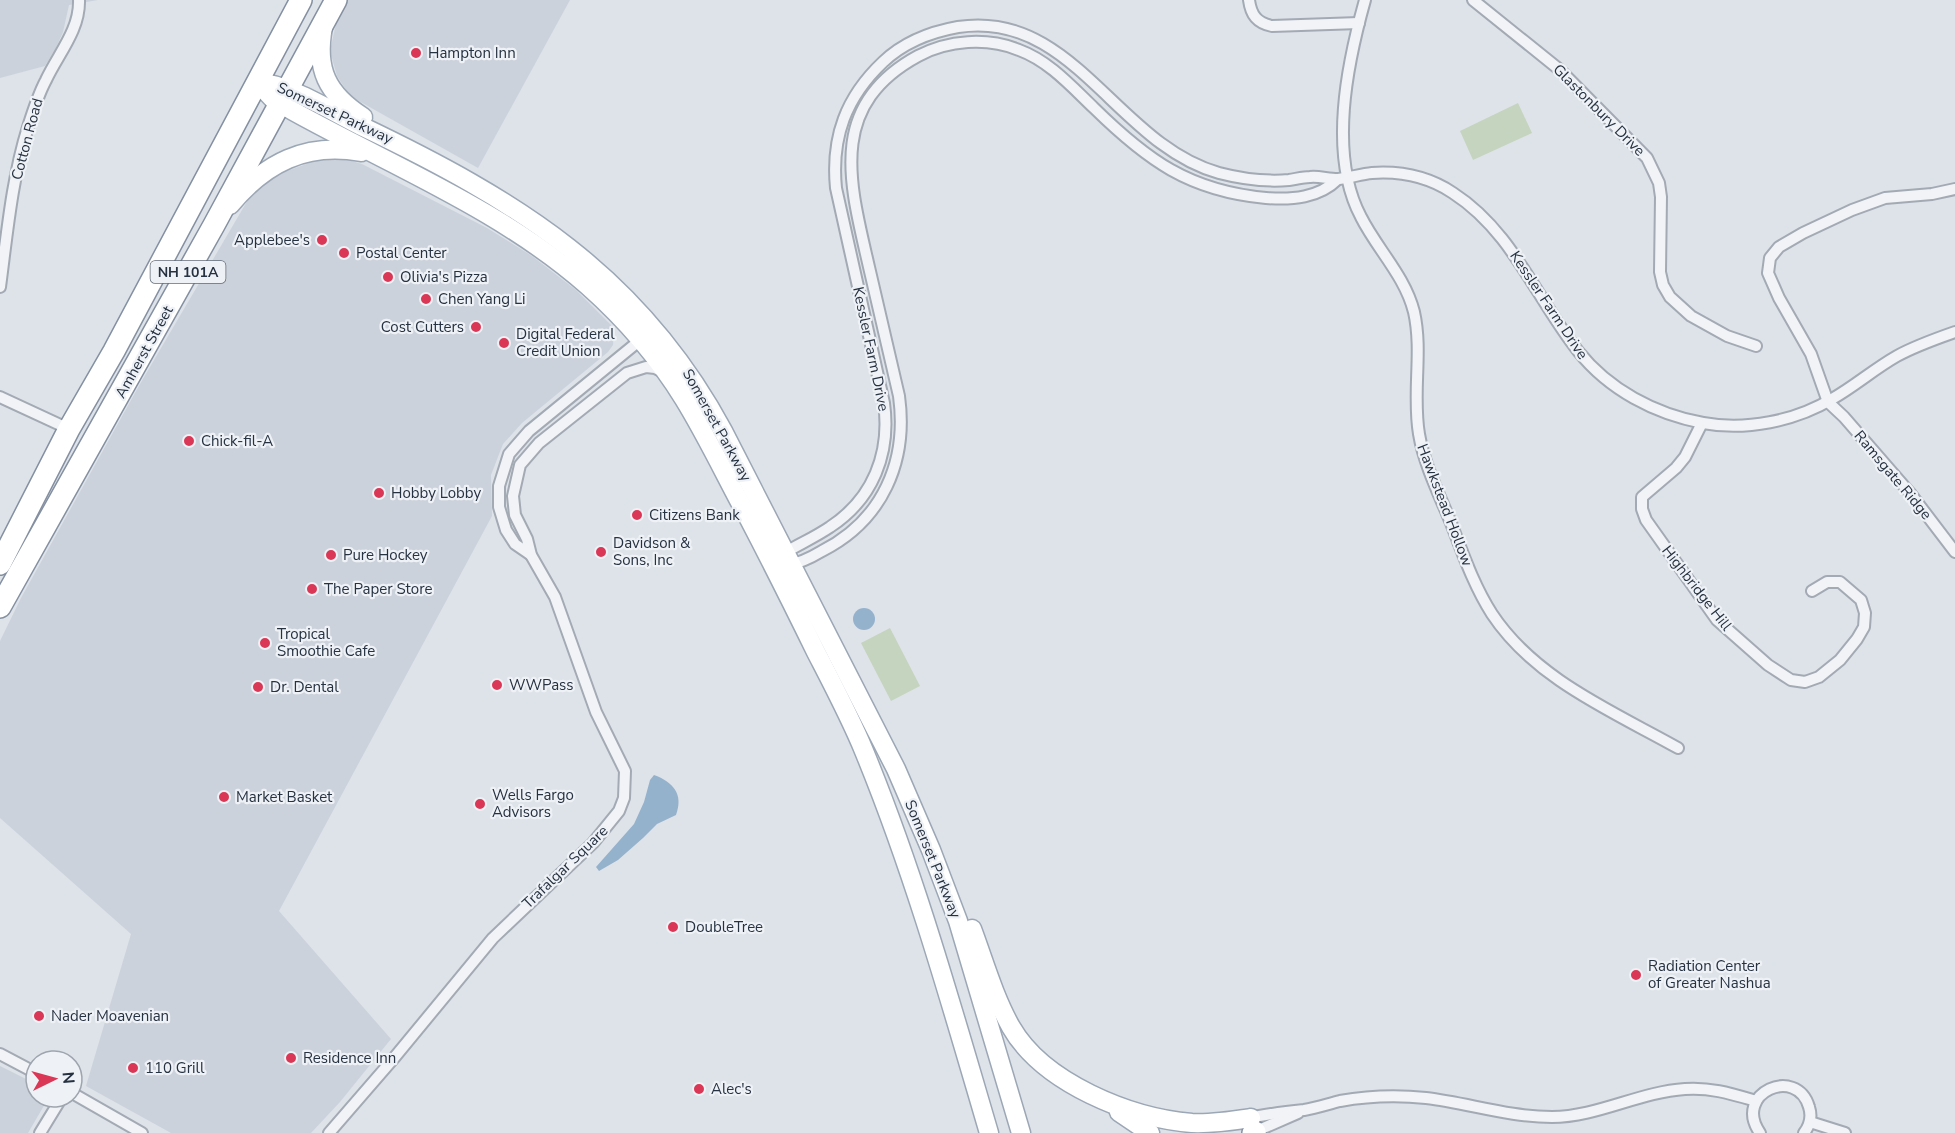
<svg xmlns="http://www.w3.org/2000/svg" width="1955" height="1133" viewBox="0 0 1955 1133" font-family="'Nunito Sans',sans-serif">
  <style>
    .built { fill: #ccd2db }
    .green { fill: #c5d4be }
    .water { fill: #95b2cd }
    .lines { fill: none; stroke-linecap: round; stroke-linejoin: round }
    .street-casing { stroke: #a3aab3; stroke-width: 14 }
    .primary-casing { stroke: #9ca7b6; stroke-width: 21 }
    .highway-casing { stroke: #8490a1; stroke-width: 24 }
    .street { stroke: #f1f3f7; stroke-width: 10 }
    .primary { stroke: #fff; stroke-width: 18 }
    .highway { stroke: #fff; stroke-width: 21 }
    .poi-dot { fill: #da3756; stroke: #eef2f6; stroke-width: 2 }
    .labels { text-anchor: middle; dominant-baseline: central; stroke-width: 4.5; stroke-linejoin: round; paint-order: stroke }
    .shield { fill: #eef2f6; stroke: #626b77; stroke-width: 1.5 }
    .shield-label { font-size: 14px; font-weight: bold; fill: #263141 }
    .poi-label { font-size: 15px; fill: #263141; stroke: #eef2f6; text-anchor: start }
    .street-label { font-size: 15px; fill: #263141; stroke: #eef2f6 }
  </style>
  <rect width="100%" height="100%" fill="#dee3e9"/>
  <!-- built -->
  <g class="built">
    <polygon points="0,0 98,0 69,5 63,32 55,50 45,66 0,78"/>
    <polygon points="347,0 570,0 478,168 350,96 337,76 330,51 337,19"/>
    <polygon points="338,157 362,164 487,228 532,256 576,290 611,325 614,336 613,345 608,352 522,423 503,444 491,475 492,516 279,911 391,1039 340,1102 311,1133 171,1133 86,1086 131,934 0,818 0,641 21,598 140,384 249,198 262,184 279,174 320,159"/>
    <polygon points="0,1066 36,1084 36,1097 49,1097 28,1133 0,1133"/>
  </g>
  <!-- green -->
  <g class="green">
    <polygon points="1518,103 1532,133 1473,160 1460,131"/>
    <polygon points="890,628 920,686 891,701 861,643"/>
  </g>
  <!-- water -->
  <g class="water">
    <circle cx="864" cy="619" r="11"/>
    <path d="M654 775C673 782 684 794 676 815L657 824 643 838 618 860 599 871 596 867 634 824 644 802 650 780Z"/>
  </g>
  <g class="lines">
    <!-- street casing -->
    <g class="street-casing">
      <g id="street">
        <path d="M1249 0C1251 15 1257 23 1272 26L1359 23"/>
        <path d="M1365 0C1347 64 1328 155 1361 217 1377 249 1405 276 1414 312 1423 352 1412 393 1419 434 1424 464 1439 494 1451 523 1463 554 1474 586 1492 614 1535 679 1612 711 1678 748"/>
        <polyline points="1473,0 1560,70 1647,158 1659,183 1661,197 1660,272 1663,285 1670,297 1691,316 1727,336 1756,346"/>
        <polyline points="1955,189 1932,194 1885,198 1852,210 1803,233 1779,247 1770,258 1768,273 1779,298 1811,354 1828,402 1844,417 1910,493 1955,552"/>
        <path d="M0 287C7 234 12 178 28 127 33 111 38 95 46 80 58 54 80 30 79 0"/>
        <polyline points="0,397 69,429"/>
        <polyline points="1702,423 1685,457 1676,468 1642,497 1642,509 1646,520 1717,620 1768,665 1791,680 1805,682 1819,677 1840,660 1857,639 1864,627 1865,613 1861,600 1840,582 1827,582 1812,591"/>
        <polyline points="531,555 515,544 506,530 499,507 499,486 509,454 529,431 644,337"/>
        <path d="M781 555C797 545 814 538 830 527 873 499 891 453 884 403L836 188C831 137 846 97 883 62 904 42 930 32 958 27 1073 9 1117 145 1219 173 1242 179 1266 182 1289 180 1296 179 1303 177 1310 177 1319 176 1328 179 1338 179 1349 178 1361 174 1372 173 1401 171 1429 177 1453 193 1512 231 1536 298 1578 351 1609 390 1655 414 1703 423 1746 431 1795 421 1832 399 1855 386 1874 369 1897 356 1915 346 1935 339 1955 332"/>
        <path d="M788 565C800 563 812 557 822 551 883 520 908 461 899 396 889 353 879 310 869 267 850 184 826 106 918 56 948 40 987 37 1019 50 1049 61 1071 86 1094 108 1147 160 1189 191 1266 198 1292 200 1319 198 1338 179"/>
        <polyline points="0,1054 36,1073"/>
        <polyline points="72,1093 142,1133"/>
        <path d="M1246 1119C1265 1114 1284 1112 1304 1110 1316 1108 1328 1104 1340 1101 1368 1096 1397 1095 1426 1098 1468 1103 1509 1117 1552 1117 1597 1117 1639 1092 1685 1089 1710 1087 1732 1094 1756 1101"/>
        <polyline points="1810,1122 1845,1133"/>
        <polyline points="40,1133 62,1097"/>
        <polyline points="329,1133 394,1058 493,938 593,843 619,811 624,798 625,771 596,712 555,597 531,555 527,539 515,515 513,496 520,465 539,443 627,373 646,367 655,368 663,372"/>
        <polyline points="1252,1133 1298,1113"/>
        <path d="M1760 1133C1732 1093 1797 1065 1809 1107 1812 1116 1810 1125 1804 1133"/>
      </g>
    </g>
    <!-- primary casing -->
    <g class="primary-casing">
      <g id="primary">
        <path d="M323 27C315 69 327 94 363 117"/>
        <path d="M257 82C291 85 329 110 361 126 516 200 639 275 723 431L896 769 931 850 958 921 1021 1133"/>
        <path d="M257 82 274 100 293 111C392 166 502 210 588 286 624 318 658 357 684 399 708 438 727 479 749 519 772 563 794 607 816 652 833 685 850 717 864 751 915 875 951 1004 989 1133"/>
        <path d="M230 205C265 163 306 142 361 152"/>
        <path d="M972 929C984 961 994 997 1011 1027 1043 1083 1130 1118 1192 1123 1212 1124 1231 1121 1251 1118"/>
        <polyline points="1119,1112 1150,1133"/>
      </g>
    </g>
    <!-- highway casing -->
    <g class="highway-casing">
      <g id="highway">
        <polyline points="0,564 69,429 114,351 301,0"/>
        <polyline points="0,607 214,225 336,0"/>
        <polyline points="1253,1133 1255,1132"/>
      </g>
    </g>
    <!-- street -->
    <use href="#street" class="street"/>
    <!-- primary -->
    <use href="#primary" class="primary"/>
    <!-- highway -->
    <use href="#highway" class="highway"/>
  </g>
  <!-- markers -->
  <g class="poi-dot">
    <circle cx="416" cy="53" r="6"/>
    <circle cx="322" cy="240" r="6"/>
    <circle cx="344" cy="253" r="6"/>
    <circle cx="388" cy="277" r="6"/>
    <circle cx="426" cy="299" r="6"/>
    <circle cx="476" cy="327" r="6"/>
    <circle cx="504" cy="343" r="6"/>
    <circle cx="189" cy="441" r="6"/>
    <circle cx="379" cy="493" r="6"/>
    <circle cx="637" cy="515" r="6"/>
    <circle cx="601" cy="552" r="6"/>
    <circle cx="331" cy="555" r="6"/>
    <circle cx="312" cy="589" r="6"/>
    <circle cx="265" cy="643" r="6"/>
    <circle cx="497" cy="685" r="6"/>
    <circle cx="258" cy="687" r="6"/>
    <circle cx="224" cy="797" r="6"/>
    <circle cx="480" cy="804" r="6"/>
    <circle cx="673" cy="927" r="6"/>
    <circle cx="1636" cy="975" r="6"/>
    <circle cx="39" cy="1016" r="6"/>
    <circle cx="291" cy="1058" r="6"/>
    <circle cx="133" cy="1068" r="6"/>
    <circle cx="699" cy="1089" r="6"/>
  </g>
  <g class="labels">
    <!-- shield labels -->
    <rect class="shield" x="150.5" y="261" width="75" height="22" rx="4.5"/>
    <g class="shield-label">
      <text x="188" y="272">NH 101A</text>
    </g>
    <!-- poi labels -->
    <g class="poi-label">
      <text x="428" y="53">Hampton Inn</text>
      <text x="310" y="240" text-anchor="end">Applebee's</text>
      <text x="356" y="253">Postal Center</text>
      <text x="400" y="277">Olivia's Pizza</text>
      <text x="438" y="299">Chen Yang Li</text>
      <text x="464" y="327" text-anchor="end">Cost Cutters</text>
      <text x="516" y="334">Digital Federal<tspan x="516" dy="17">Credit Union</tspan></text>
      <text x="201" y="441">Chick-fil-A</text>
      <text x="391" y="493">Hobby Lobby</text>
      <text x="649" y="515">Citizens Bank</text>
      <text x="613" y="543">Davidson &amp;<tspan x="613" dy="17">Sons, Inc</tspan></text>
      <text x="343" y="555">Pure Hockey</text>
      <text x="324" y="589">The Paper Store</text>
      <text x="277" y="634">Tropical<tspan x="277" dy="17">Smoothie Cafe</tspan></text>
      <text x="509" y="685">WWPass</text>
      <text x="270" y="687">Dr. Dental</text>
      <text x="492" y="795">Wells Fargo<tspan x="492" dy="17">Advisors</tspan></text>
      <text x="236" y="797">Market Basket</text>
      <text x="685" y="927">DoubleTree</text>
      <text x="1648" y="966">Radiation Center<tspan x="1648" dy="17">of Greater Nashua</tspan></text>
      <text x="51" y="1016">Nader Moavenian</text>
      <text x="303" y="1058">Residence Inn</text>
      <text x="145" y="1068">110 Grill</text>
      <text x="711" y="1089">Alec's</text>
    </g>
    <!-- street labels -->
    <g class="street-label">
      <text transform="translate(1599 110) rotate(45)">Glastonbury Drive</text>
      <text transform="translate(335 113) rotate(25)">Somerset Parkway</text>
      <text transform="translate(27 139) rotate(-75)">Cotton Road</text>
      <text transform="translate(1549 305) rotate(56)">Kessler Farm Drive</text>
      <text transform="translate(871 349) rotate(78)">Kessler Farm Drive</text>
      <text transform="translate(144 352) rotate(-61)">Amherst Street</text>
      <text transform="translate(717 425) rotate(61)">Somerset Parkway</text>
      <text transform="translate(1893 475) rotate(50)">Ramsgate Ridge</text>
      <text transform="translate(1445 505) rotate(69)">Hawkstead Hollow</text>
      <text transform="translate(1697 588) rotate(52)">Highbridge Hill</text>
      <text transform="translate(933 859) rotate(68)">Somerset Parkway</text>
      <text transform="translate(565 867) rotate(-44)">Trafalgar Square</text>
    </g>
  </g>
  <!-- north arrow -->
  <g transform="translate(54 1079) rotate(85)"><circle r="28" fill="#eef2f6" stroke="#9ea5ae" stroke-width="1.5"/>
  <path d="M0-4.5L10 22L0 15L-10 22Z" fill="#da3756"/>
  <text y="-9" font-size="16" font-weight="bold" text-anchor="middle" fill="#263141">N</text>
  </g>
</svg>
